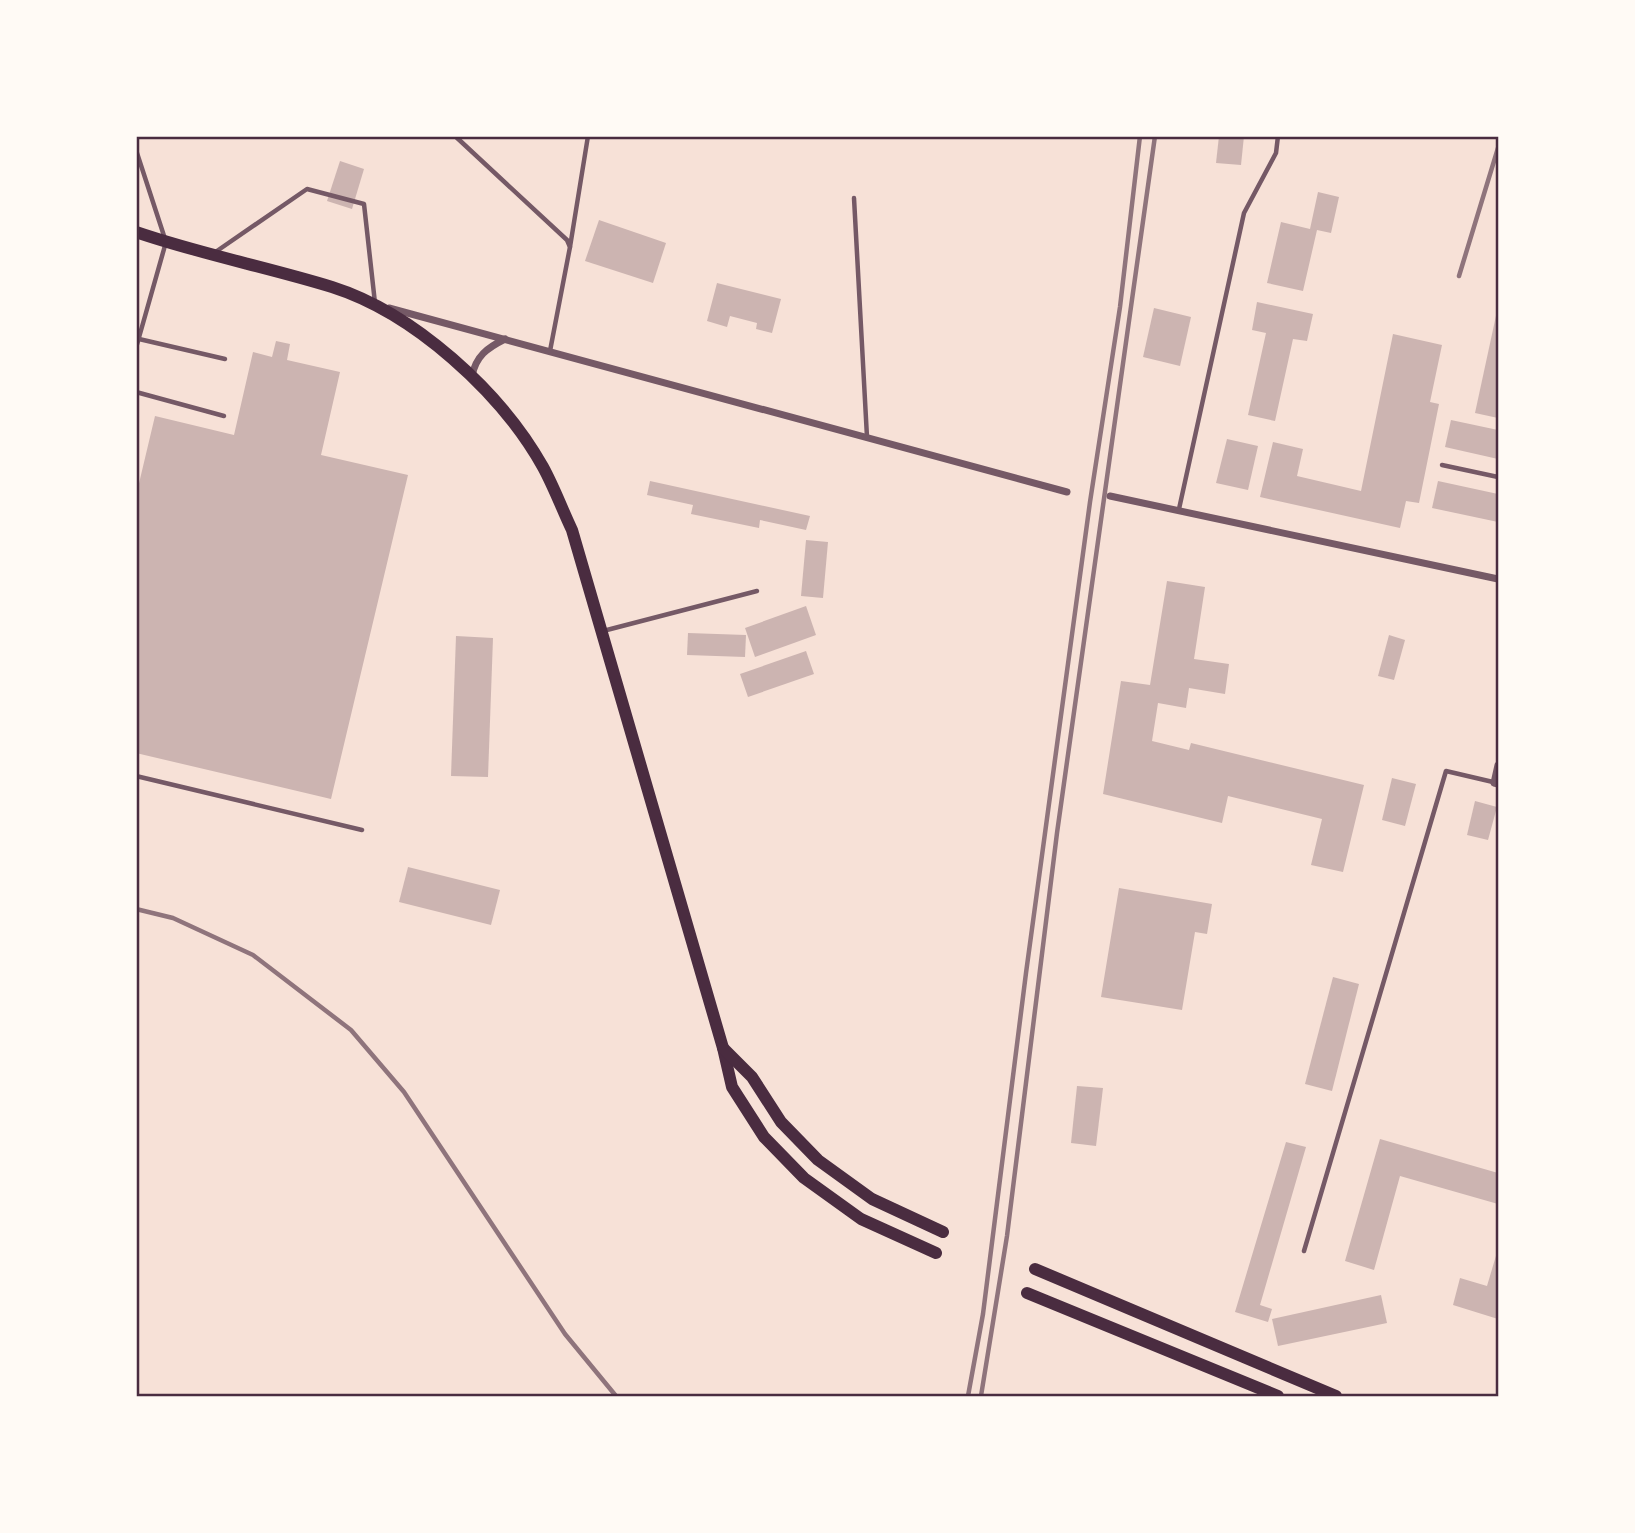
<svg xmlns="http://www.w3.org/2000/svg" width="1635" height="1533" viewBox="0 0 1635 1533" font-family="Overpass,sans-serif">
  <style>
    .building { fill: #ccb4b1 }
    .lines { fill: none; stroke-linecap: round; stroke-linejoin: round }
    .service { stroke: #755966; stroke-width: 4.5 }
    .minor { stroke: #755966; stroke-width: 7 }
    .secondary { stroke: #4a2c40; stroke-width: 12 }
    .rail { stroke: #8f747c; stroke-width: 4.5 }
    .neatline { fill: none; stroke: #4a2c40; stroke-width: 2.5 }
  </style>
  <rect width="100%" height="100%" fill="#f7e1d7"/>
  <!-- building -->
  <g class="building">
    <polygon points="1219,136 1244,136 1241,165 1216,163"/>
    <polygon points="340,161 364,169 352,209 327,201"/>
    <polygon points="1318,192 1339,197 1331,233 1317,230 1303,291 1267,283 1281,222 1310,229"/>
    <polygon points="599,220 666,243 653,283 585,261"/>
    <polygon points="717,283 781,299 772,333 756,329 757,323 730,316 727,327 707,321"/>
    <polygon points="1257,302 1313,314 1307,341 1293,339 1275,421 1248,415 1266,333 1252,330"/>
    <polygon points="1154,308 1191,317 1180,366 1143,357"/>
    <polygon points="1497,311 1498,311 1498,418 1475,413"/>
    <polygon points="1393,334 1442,345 1430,402 1439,404 1419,503 1406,501 1400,528 1260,497 1273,442 1303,449 1297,476 1361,491"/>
    <polygon points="276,341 290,344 287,360 340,372 321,455 408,475 331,799 136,753 136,496 155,416 234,435 253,352 272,357"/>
    <polygon points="1451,420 1498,430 1498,459 1445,447"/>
    <polygon points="1227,439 1258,446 1248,490 1216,483"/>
    <polygon points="650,481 810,516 806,530 760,520 759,528 691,514 693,505 647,495"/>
    <polygon points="1438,481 1498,494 1498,522 1432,508"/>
    <polygon points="806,540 828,542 823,598 801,596"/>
    <polygon points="1167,581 1205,587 1194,659 1229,664 1225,694 1189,688 1186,708 1158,703 1152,741 1189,750 1191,743 1364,785 1343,872 1311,865 1322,819 1228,796 1222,823 1103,794 1121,681 1150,685"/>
    <polygon points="806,606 816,635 755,657 745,628"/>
    <polygon points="688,633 746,635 745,657 687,655"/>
    <polygon points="1389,635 1405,640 1394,680 1378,676"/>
    <polygon points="456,636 493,638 488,777 451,776"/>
    <polygon points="806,651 814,674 748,697 740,674"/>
    <polygon points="1392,778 1416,784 1405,826 1382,820"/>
    <polygon points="1475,801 1497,807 1488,840 1467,835"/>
    <polygon points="408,867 500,890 491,925 399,902"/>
    <polygon points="1119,888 1212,904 1207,934 1195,932 1182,1010 1101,997"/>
    <polygon points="1333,977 1359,984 1332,1091 1305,1084"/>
    <polygon points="1077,1086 1103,1088 1096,1146 1071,1143"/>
    <polygon points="1380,1139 1498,1173 1498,1204 1400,1176 1374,1270 1345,1261"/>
    <polygon points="1286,1142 1306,1147 1260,1305 1272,1309 1268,1322 1235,1312"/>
    <polygon points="1498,1249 1498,1319 1453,1305 1460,1278 1487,1286"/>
    <polygon points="1381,1295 1387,1323 1278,1346 1272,1319"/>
  </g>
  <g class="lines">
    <!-- service -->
    <g class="service">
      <polyline points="455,136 567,240 570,247 550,351"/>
      <polyline points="136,150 166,242 136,348"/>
      <polyline points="854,198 867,437"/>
      <polyline points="570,247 588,136"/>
      <polyline points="214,253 307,189 364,204 375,303"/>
      <polyline points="139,339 225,359"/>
      <polyline points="136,392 224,416"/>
      <polyline points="1442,465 1498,477"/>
      <polyline points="1179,509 1244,213 1276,153 1278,136"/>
      <polyline points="603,631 757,591"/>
      <polyline points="136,776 362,830"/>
      <polyline points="1304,1251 1446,771 1493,782"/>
    </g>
    <!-- minor -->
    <g class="minor">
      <polyline points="389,308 1067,492"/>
      <path d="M472 376C476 356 487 348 505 339"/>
      <polyline points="1110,496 1498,579"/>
      <polyline points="1498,765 1494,783 1498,784"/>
    </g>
    <!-- secondary -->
    <g class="secondary">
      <path d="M136 232C200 254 267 267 332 287 414 313 501 392 543 467 554 487 562 509 572 530L723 1048 732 1087 764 1137 804 1178 861 1219 936 1253"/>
      <polyline points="723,1048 752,1077 781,1122 818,1160 872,1199 943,1232"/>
      <polyline points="1035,1269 1336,1396"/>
      <polyline points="1027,1293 1278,1396"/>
    </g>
    <!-- rail -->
    <g class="rail">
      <polyline points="1459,276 1498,148"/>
      <polyline points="136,909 173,918 253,955 351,1030 404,1092 565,1334 616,1396"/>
      <polyline points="968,1396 983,1314 1026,973 1090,502 1120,307 1140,136"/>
      <polyline points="981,1396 1007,1236 1057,833 1155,136"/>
    </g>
  </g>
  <!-- border -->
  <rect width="1635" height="1533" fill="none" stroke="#fffaf5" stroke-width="276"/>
  <rect x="138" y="138" width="1359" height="1257" class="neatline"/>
</svg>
